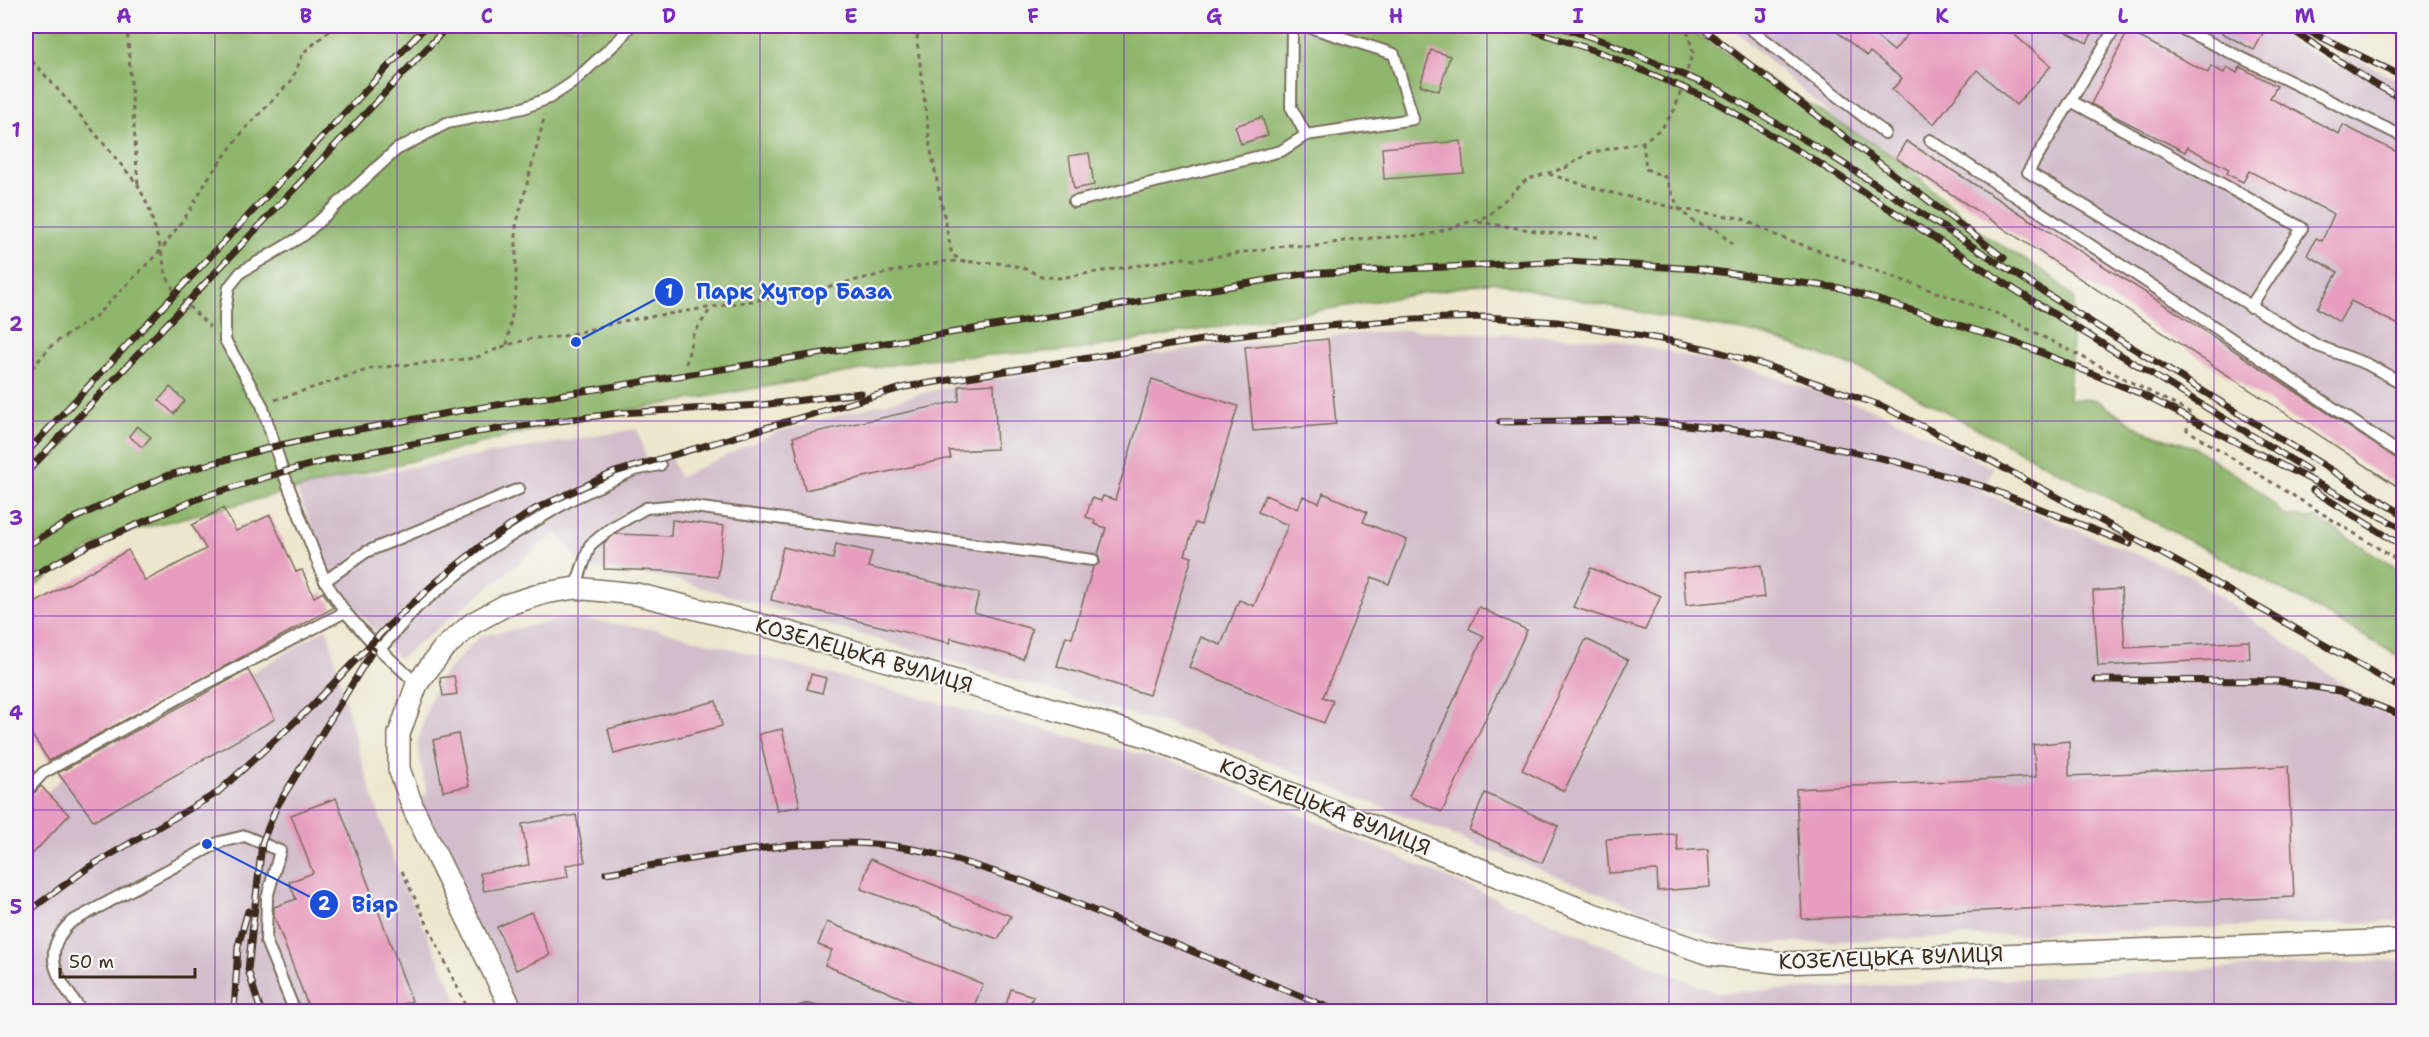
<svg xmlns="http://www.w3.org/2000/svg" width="2429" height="1037" viewBox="0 0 2429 1037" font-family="'Shantell Sans',sans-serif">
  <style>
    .industrial { fill: #d1bdcb }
    .forest { fill: #8eb66c; stroke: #647045; stroke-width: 1.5 }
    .building { fill: #e79dbe }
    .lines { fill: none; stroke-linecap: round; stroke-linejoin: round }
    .service-casing { stroke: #796c5c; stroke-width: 14 }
    .minor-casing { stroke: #796c5c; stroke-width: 24 }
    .path { stroke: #796c5c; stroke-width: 3; stroke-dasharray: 4.5 4.5; stroke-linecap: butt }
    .service { stroke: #fff; stroke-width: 10 }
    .minor { stroke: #fff; stroke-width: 21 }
    .rail-casing { stroke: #3b2a1e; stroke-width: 7 }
    .rail { stroke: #f6f6f2; stroke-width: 4.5; stroke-dasharray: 14; stroke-linecap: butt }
    .grid { fill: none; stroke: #7b2cbf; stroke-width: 1.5; stroke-opacity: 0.55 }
    .labels { text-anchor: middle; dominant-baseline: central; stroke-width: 4.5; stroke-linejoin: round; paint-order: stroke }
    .street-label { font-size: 21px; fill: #3b2a1e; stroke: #f6f6f2 }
    .leader { fill: none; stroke: #1d4ed8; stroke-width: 2 }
    .callout-dot { fill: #1d4ed8; stroke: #f6f6f2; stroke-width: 2 }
    .mark-label { font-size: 18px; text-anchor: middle; font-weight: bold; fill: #fff }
    .callout-label { font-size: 22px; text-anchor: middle; font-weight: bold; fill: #1d4ed8; stroke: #f6f6f2; stroke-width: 4.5; stroke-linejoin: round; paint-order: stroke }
    .neatline { fill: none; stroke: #7b2cbf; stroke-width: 2 }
    .grid-label { font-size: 20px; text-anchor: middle; font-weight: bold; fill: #7b2cbf }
  </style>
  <rect width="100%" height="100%" fill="#f6f6f2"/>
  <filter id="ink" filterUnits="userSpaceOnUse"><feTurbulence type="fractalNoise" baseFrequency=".0167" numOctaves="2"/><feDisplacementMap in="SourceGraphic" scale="12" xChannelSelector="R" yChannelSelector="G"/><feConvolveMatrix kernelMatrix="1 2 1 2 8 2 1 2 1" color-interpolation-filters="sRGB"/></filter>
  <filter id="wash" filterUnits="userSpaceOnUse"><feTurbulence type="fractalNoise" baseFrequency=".008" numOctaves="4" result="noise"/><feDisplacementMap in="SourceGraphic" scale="24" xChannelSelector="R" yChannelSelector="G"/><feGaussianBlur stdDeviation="1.35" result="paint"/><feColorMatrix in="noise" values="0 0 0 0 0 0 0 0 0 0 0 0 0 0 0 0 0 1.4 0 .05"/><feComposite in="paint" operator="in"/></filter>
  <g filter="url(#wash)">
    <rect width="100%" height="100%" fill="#ede7ce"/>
    <!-- industrial -->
    <g class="industrial">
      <polygon points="1730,26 2275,26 2280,28 2281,35 2338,68 2346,54 2403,82 2403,490 1896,158 1888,166"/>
      <polygon points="1409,330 1609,339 1759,372 1878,411 1993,468 1983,493 2189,575 2403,726 2403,921 1730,945 1201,735 670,578 584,568 556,533 399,659 332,579 296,487 637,429 648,463 671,458 679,477 777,432 954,385 1217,345"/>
      <polygon points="569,618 655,629 1189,767 1716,993 2403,960 2403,1011 507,1011 408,806 427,794 417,744 429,702 440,678 480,636"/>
      <polygon points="327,628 359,753 398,873 463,1011 26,1011 26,815 59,780 250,674"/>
    </g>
    <!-- forest -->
    <polygon class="forest" points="26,26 1682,26 1896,158 1986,236 2053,277 2074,298 2069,399 2096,400 2144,431 2194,447 2255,487 2285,516 2316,518 2403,572 2404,659 2295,597 1873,373 1760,334 1668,318 1492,282 1077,350 925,359 578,419 107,537 26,592"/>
    <g id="blocks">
      <!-- building -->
      <g class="building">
        <polygon points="1830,26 1863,26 1894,51 1914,26 2004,26 2051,66 2016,105 1977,70 1934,124 1892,90 1902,78 1870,52 1867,56"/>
        <polygon points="2055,26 2096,26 2087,43"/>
        <polygon points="2209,26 2267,26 2254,50"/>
        <polygon points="2128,31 2208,73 2211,66 2224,73 2227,67 2237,73 2240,67 2277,86 2270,98 2339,134 2343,125 2403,155 2403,327 2351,301 2339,322 2317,308 2338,272 2307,255 2316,238 2322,241 2334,214 2249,171 2243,182 2227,174 2229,169 2187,147 2185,152 2091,104"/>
        <polygon points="1431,50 1450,56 1439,91 1420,85"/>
        <polygon points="1262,117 1268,135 1241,144 1235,126"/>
        <polygon points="1461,141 1464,173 1384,179 1382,148"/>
        <polygon points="1906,141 2176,312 2403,463 2403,490 1896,158"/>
        <polygon points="1089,153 1094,185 1074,189 1069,156"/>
        <polygon points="1328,339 1336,424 1253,431 1245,347"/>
        <polygon points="1152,379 1238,406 1201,525 1195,523 1185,555 1192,557 1149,695 1057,666 1066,636 1072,638 1093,567 1100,562 1098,554 1106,528 1094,524 1095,520 1086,517 1092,498 1101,501 1103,496 1115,500"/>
        <polygon points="994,384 997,449 949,451 951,458 805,490 793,437 959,401 959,386"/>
        <polygon points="170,387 185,401 174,414 159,400"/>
        <polygon points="137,426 151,437 142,447 129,436"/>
        <polygon points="1323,493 1367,512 1363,522 1407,540 1389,584 1372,577 1323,697 1333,701 1324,723 1189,667 1201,637 1221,645 1239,600 1254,606 1288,525 1258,512 1265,495 1298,509 1303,496 1319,503"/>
        <polygon points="223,508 236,531 270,515 296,572 302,570 314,597 323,592 333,608 49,761 30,732 26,735 26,608 128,550 145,581 206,549 192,525"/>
        <polygon points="672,520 724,526 718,577 666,571 604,569 604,543 615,534 671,536"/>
        <polygon points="836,544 872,552 868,567 979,593 974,612 1032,629 1023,659 951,638 950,643 771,600 783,547 833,559"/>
        <polygon points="1761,565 1765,597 1686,605 1683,573"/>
        <polygon points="1591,568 1661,596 1645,630 1573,607"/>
        <polygon points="2121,589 2125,648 2249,641 2250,658 2098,666 2093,591"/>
        <polygon points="1479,607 1527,630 1442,812 1409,796 1484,636 1469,629"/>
        <polygon points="1586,639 1628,660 1564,791 1522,770"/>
        <polygon points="248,670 275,719 94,821 58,773"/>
        <polygon points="811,674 826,678 822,693 807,689"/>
        <polygon points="454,676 457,694 443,696 440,678"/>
        <polygon points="716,701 722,726 614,754 608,729"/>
        <polygon points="782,729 800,806 777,811 759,734"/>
        <polygon points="458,734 469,786 443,791 433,740"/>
        <polygon points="2069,741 2069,776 2288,766 2294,897 1802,919 1796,789 2036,777 2033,745"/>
        <polygon points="41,786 69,815 26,861 26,798 31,796"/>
        <polygon points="1485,793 1558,826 1542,863 1469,830"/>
        <polygon points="336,798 412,1001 383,1011 310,1011 274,916 274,907 296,899 289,882 313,873 291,815"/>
        <polygon points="576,815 585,862 566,865 568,877 484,891 480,873 529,865 522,824"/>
        <polygon points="1676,834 1678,851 1708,849 1710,887 1658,891 1657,870 1609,873 1606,839"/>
        <polygon points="870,859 1011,916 998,939 861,889"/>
        <polygon points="531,912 550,955 516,970 497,927"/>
        <polygon points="827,922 983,984 972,1011 932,1011 825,965 832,950 818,945"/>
        <polygon points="1011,989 1033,996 1028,1011 1004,1011"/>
      </g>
    </g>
  </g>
  <g filter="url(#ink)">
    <use href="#blocks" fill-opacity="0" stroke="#796c5c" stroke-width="1.5"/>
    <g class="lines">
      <!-- service casing -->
      <g class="service-casing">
        <g id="service">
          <polyline points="1292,26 1291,107 1306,135"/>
          <polyline points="1747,26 1885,133"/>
          <polyline points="2116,26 2028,172 2318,346 2367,364 2404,384"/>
          <polyline points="2176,26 2404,137"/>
          <polyline points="2071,101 2302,228 2250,307"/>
          <polyline points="1930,140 2185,307 2404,456"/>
          <polyline points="1074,202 1281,151 1306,135 1413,119 1394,54 1306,26"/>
          <polyline points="325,581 366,552 519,489"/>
          <polyline points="575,588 590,545 611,528 646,508 679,505 1093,560"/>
          <polyline points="380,649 417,607 489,549 570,500 634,470 660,465"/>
          <polyline points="417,684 372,642 345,612 325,581 283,472 262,405 225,340 225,312 229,287 241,272 304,235 396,150 447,123 523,108 549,98 572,83 619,40 630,26"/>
          <polyline points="26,791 43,773 186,694 345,612"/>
          <path d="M82 1012C60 980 37 955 71 922L220 842 245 836 280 851 267 898 266 941 295 1012"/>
          <polyline points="800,1012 806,1010 817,1012"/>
        </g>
      </g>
      <!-- minor casing -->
      <g class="minor-casing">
        <polyline id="minor" points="513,1012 414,810 399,769 399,734 417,684 443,649 473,623 506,605 545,593 575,588 636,594 774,628 1149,737 1590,913 1709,954 1783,963 2404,940"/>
      </g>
      <!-- path -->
      <g class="path">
        <polyline points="127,26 138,185"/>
        <polyline points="918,26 917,40 930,146 952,255 966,262"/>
        <polyline points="26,54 69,102 138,185 149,208 161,250 166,275 175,293 210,327"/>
        <polyline points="1643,142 1646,169 1665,177 1679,209 1694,222 1717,230 1732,244"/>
        <polyline points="1549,174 1604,191 1679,209 1741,218 1780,237 2001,315 2189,412 2187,430 2404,564"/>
        <polyline points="1478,222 1549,233 1598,237"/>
        <polyline points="507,345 516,290 516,226 545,115"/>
        <polyline points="686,364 693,335 711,308"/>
        <polyline points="26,375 53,344 96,316 161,250 190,210 210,175 245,129 292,80 303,53 335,26"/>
        <polyline points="275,400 373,368 475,358 507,345 534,338 560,337 623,321 796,294 900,270 948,261 998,263 1021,267 1041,276 1059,278 1183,258 1195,260 1290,245 1310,247 1356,239 1428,235 1488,216 1527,179 1565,168 1589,153 1643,142 1662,128 1675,109 1693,52 1686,26"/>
        <polyline points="402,871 469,1012"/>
      </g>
      <!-- service -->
      <use href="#service" class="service"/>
      <!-- minor -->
      <use href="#minor" class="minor"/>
      <!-- rail casing -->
      <g class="rail-casing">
        <g id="rail">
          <polyline points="1519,26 1602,53 1714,101 1814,160 2020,293 2308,470"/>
          <polyline points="1557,26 1606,42 1721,91 1822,150 2094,324 2404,515"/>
          <polyline points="1699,26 2004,258"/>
          <polyline points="2286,26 2373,83 2404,100"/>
          <polyline points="2298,26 2404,77"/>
          <polyline points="1500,422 1637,420 1763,433 1890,460 1985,487 2130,544"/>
          <polyline points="26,453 426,26"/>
          <polyline points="26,473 448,26"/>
          <polyline points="2313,490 2404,547"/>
          <polyline points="26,546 75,518 166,476 276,446 338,433 459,411 1018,322 1303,274 1568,261 1698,269 1840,288 2020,344 2139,393 2309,479 2404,529"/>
          <polyline points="26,579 89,545 202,497 283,472 337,458 477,432 619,413 761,405 861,393"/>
          <polyline points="2096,680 2276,681 2339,691 2404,716"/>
          <path d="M606 873C699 859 807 833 901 847 941 853 981 868 1020 880L1339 1012"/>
          <polyline points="26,913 89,867 217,793 311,707 387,627 435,583 483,544 535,509 615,472 905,387 1202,340 1314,327 1415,319 1486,317 1557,322 1661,339 1712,350 1761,364 1882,406 1987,459 2185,566 2404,690"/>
          <polyline points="234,1012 238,946 248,911"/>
          <polyline points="261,1012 248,970 262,843 276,808 373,650"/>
        </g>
      </g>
      <!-- rail -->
      <use href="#rail" class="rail"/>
    </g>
  </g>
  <!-- grid -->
  <path class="grid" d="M215 26V1012M397 26V1012M578 26V1012M760 26V1012M942 26V1012M1124 26V1012M1305 26V1012M1487 26V1012M1669 26V1012M1851 26V1012M2032 26V1012M2214 26V1012M26 227H2404M26 421H2404M26 616H2404M26 810H2404"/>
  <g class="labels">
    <!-- street labels -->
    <g class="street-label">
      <text transform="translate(864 655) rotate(16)">КОЗЕЛЕЦЬКА ВУЛИЦЯ</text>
      <text transform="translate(1325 807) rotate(22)">КОЗЕЛЕЦЬКА ВУЛИЦЯ</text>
      <text transform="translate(1891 958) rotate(-2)">КОЗЕЛЕЦЬКА ВУЛИЦЯ</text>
    </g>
  </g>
  <!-- callouts -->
  <path class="leader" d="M576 342L669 292M207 844L324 904"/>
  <g class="callout-dot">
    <circle cx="576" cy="342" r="6"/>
    <circle cx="207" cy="844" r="6"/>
    <circle cx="669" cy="292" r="15"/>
    <circle cx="324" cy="904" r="15"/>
  </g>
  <g class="mark-label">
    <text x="669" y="298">1</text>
    <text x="324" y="910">2</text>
  </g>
  <g class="callout-label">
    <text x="794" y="299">Парк Хутор База</text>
    <text x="375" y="912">Віяр</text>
  </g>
  <!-- margin -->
  <rect width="2429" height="1037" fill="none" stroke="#f6f6f2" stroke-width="66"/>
  <!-- scale -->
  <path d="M60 968v9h135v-9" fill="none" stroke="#3b2a1e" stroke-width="3"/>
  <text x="69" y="968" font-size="18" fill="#3b2a1e" stroke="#f6f6f2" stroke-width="4.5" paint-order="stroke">50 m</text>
  <rect x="33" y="33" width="2363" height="971" class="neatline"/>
  <g class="grid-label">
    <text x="124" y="23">A</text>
    <text x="306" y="23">B</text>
    <text x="487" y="23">C</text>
    <text x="669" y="23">D</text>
    <text x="851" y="23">E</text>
    <text x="1033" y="23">F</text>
    <text x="1214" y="23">G</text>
    <text x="1396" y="23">H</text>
    <text x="1578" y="23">I</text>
    <text x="1760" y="23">J</text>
    <text x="1942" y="23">K</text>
    <text x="2123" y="23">L</text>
    <text x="2305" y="23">M</text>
    <text x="16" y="137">1</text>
    <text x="16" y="331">2</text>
    <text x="16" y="525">3</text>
    <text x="16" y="720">4</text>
    <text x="16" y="914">5</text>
  </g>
</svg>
